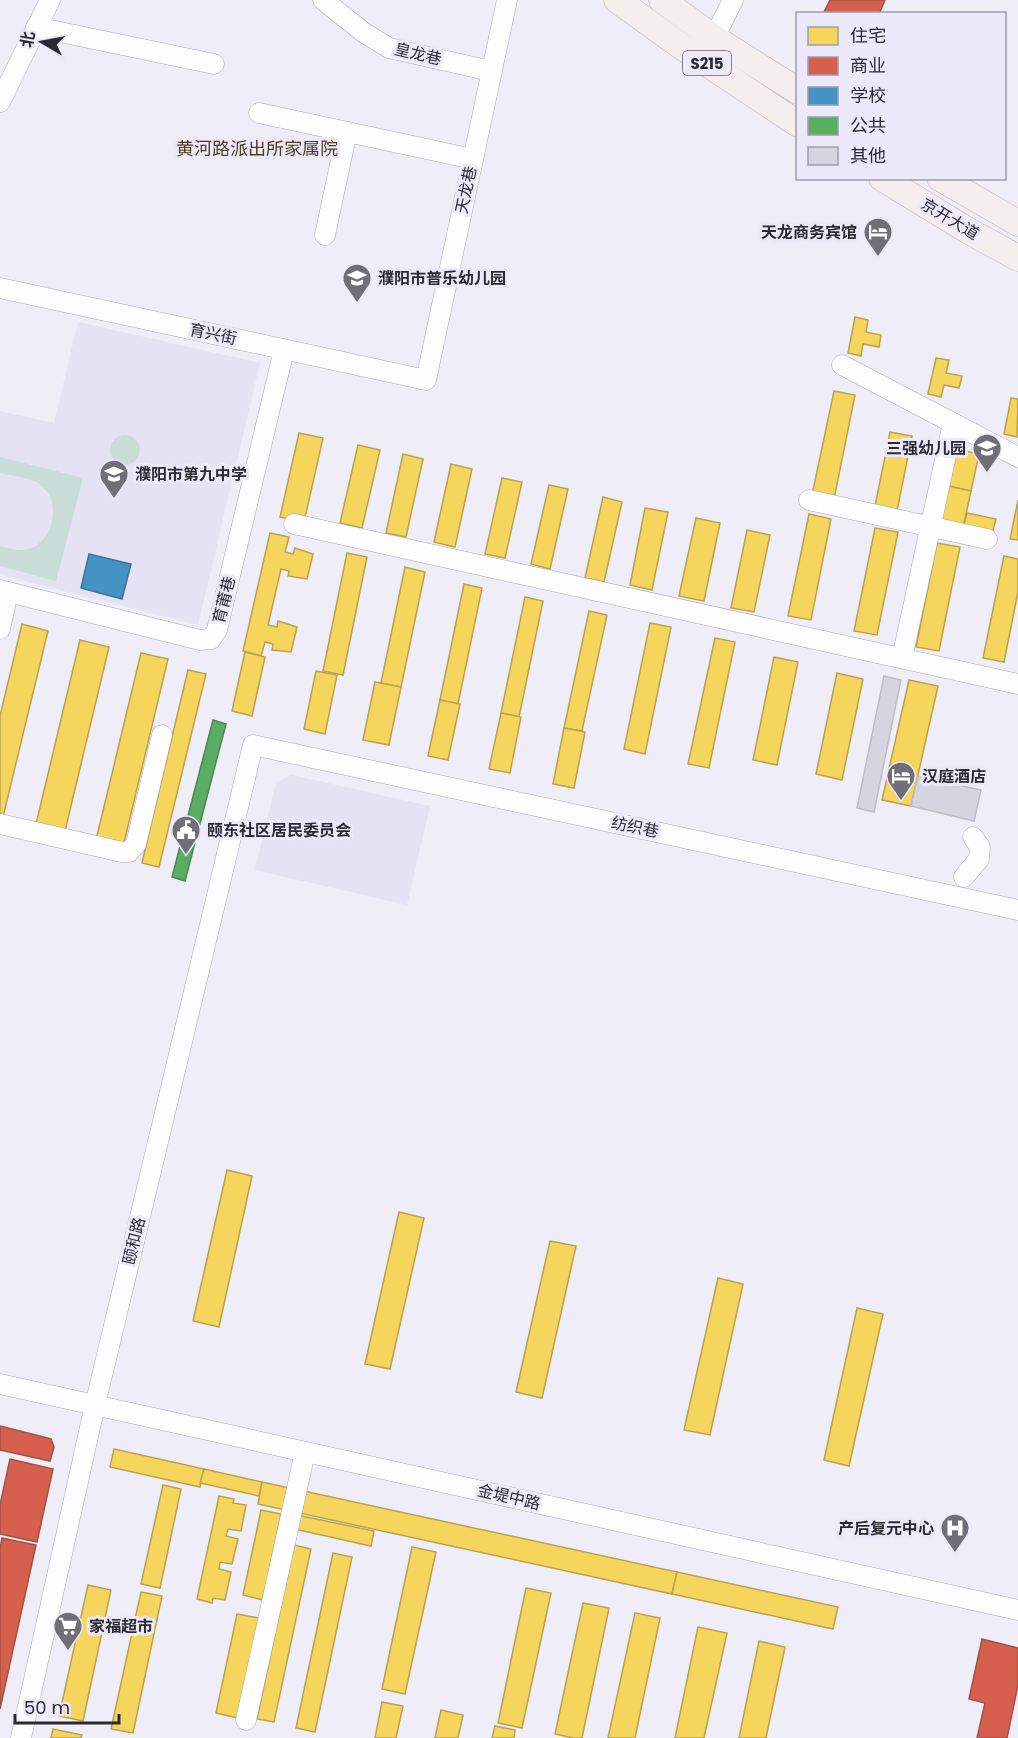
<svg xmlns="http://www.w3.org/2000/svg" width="1018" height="1738" viewBox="0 0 1018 1738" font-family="Poppins,'Noto Sans SC',sans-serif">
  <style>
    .built { fill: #e5e2f4 }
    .green { fill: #cadcd7 }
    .homes { fill: #f6d55c; stroke: #b9a24f; stroke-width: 1.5 }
    .shops { fill: #d6604d; stroke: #a35045; stroke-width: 1.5 }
    .schools { fill: #4393c3; stroke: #3c7497; stroke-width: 1.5 }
    .public { fill: #5aae61; stroke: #4c8653; stroke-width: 1.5 }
    .building { fill: #d7d4e1; stroke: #bebcc4; stroke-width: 1.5 }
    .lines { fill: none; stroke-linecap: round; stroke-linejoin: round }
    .minor-casing { stroke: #a8a7ae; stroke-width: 21 }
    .major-casing { stroke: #c1b5b7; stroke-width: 27 }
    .minor { stroke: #fdfcfe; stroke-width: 20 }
    .major { stroke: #f4eeee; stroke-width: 26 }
    .labels { text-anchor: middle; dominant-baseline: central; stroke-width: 6; stroke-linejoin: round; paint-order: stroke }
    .shield { fill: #ece9fb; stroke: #65636e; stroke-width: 1.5 }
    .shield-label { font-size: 15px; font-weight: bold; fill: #2b2a31 }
    .street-label { font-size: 16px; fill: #2b2a31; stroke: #ece9fb }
    .poi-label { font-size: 16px; font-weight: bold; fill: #2b2a31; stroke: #ece9fb; text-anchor: start }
    .neighbourhood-label { font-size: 18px; fill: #4b3f16; stroke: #ece9fb }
  </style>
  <rect width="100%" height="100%" fill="#efedf7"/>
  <!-- built -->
  <g class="built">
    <polygon points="78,322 260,363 198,625 0,575 0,411 54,423"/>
    <polygon points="292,775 430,806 407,905 255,870 276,782"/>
  </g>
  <!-- green -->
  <g class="green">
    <circle cx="125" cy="450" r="15"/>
    <path d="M0 457 83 478 56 581 0 566V546C6 547 12 550 18 550 53 553 67 498 36 482 26 477 11 476 0 473Z"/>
  </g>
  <!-- homes -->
  <g class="homes">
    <polygon points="855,317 868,320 866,332 881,335 879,347 863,344 861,356 848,353"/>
    <polygon points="936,358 949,360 946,373 962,376 959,388 944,385 941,397 928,394"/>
    <polygon points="834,391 855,395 834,499 812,495"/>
    <polygon points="1011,398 1018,399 1017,437 1004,434"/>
    <polygon points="890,432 912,436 897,511 875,506"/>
    <polygon points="299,433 323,438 304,522 280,517"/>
    <polygon points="358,445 380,450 362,528 340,523"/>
    <polygon points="956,449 979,454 971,491 948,486"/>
    <polygon points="403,454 423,459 406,537 386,533"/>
    <polygon points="451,464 472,469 455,547 434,542"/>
    <polygon points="502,478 522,482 505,558 485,554"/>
    <polygon points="549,485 568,489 550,569 531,564"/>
    <polygon points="948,486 971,491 963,528 941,523"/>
    <polygon points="603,497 622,502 604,582 585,578"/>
    <polygon points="1018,500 1018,540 1010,539"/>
    <polygon points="645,508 668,512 652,590 630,585"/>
    <polygon points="967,513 996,519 992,534 963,528"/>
    <polygon points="809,514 831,519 811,620 788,616"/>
    <polygon points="696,518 720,523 704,601 679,596"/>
    <polygon points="875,528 898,532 877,635 854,631"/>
    <polygon points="747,530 770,535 754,612 731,608"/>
    <polygon points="270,533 289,537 285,552 293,554 295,548 313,554 307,579 288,576 289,571 281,569 268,625 277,627 278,621 297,627 291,652 272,650 273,644 265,642 261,656 243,651"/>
    <polygon points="937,543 960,547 939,651 916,647"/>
    <polygon points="347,553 367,557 343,675 323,671"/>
    <polygon points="1004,556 1018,559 1018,592 1004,662 983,658"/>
    <polygon points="405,567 425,572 401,687 381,683"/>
    <polygon points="464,584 482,588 458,704 440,700"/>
    <polygon points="525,597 543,601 519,717 501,713"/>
    <polygon points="589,611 607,615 582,731 564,728"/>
    <polygon points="650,623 671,627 645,754 624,749"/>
    <polygon points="22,624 48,631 3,817 0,816 0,716"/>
    <polygon points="715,638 735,642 709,768 688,764"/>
    <polygon points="80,640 109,647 65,831 36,824"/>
    <polygon points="245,652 265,657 252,716 232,711"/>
    <polygon points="141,653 168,659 123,847 96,840"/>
    <polygon points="774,657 798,662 777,765 753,760"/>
    <polygon points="188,670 206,674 159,867 142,863"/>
    <polygon points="316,671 337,675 325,734 304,729"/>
    <polygon points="837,673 863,679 842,780 816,774"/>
    <polygon points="909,680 938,686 911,806 882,800"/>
    <polygon points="375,682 401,687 389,745 363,740"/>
    <polygon points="440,700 460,704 448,760 428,756"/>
    <polygon points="501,713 521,717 510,773 489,769"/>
    <polygon points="564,728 585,732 574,788 553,784"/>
    <polygon points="227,1170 252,1176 219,1327 193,1321"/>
    <polygon points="399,1212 424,1218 390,1369 365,1364"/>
    <polygon points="550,1241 576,1246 542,1398 516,1392"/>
    <polygon points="718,1278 743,1284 710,1435 684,1430"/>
    <polygon points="857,1308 883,1314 849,1466 824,1460"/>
    <polygon points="114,1449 204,1469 200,1487 110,1467"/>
    <polygon points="204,1469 262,1482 259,1496 200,1483"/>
    <polygon points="262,1482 677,1572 672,1594 258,1504"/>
    <polygon points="163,1485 181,1489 160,1588 141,1584"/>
    <polygon points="219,1496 234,1499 233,1503 246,1505 241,1531 228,1529 226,1536 238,1539 232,1564 220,1562 219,1569 231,1572 225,1600 213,1598 212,1603 197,1599"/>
    <polygon points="261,1510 281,1514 263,1600 243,1595"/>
    <polygon points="297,1515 374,1531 371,1546 294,1529"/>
    <polygon points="294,1545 311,1549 274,1722 257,1719"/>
    <polygon points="412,1547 436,1552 405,1694 382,1689"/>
    <polygon points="333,1553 352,1557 315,1732 296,1728"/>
    <polygon points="677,1572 838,1607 833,1629 672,1594"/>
    <polygon points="88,1585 111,1590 83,1721 59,1716"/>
    <polygon points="526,1588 551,1593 522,1728 498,1723"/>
    <polygon points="141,1592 162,1596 133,1733 111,1729"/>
    <polygon points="583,1603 609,1608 582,1738 573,1738 555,1734"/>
    <polygon points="635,1613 660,1618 635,1738 608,1738"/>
    <polygon points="237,1614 259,1618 238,1718 216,1713"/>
    <polygon points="698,1627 727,1633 704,1738 675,1738"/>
    <polygon points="759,1641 785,1647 766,1738 739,1738"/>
    <polygon points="382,1702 403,1706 396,1738 375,1738"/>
    <polygon points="441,1710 463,1715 458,1738 435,1738"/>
    <polygon points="495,1726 515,1730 514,1738 492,1738"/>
    <polygon points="53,1729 82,1735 81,1738 51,1738"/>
  </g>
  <!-- shops -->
  <g class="shops">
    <polygon points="830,0 885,0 879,14 823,14"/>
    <polygon points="0,1426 51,1439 54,1447 50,1461 0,1450"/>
    <polygon points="10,1459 53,1469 37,1542 0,1534 0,1505"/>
    <polygon points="2,1538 36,1545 0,1709 0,1549"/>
    <polygon points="982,1639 1018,1648 1018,1685 1007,1738 977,1738 985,1703 969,1699"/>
  </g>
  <!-- schools -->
  <polygon class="schools" points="89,554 131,564 122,599 81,588"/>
  <!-- public -->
  <polygon class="public" points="213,720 226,724 185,881 172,877"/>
  <!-- building -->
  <g class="building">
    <polygon points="884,676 901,680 874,812 857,808"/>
    <polygon points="918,776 981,790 974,821 911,806"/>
  </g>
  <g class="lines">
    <!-- minor casing -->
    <g class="minor-casing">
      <g id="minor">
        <polyline points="323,0 363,32 389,48 491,71"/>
        <polyline points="36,27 214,64"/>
        <polyline points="714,38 733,0"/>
        <polyline points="0,102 50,0"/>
        <polyline points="259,113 473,159"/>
        <polyline points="325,235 347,132"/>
        <polyline points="0,288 426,380 507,0"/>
        <polyline points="842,365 1018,457"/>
        <polyline points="809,500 987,539"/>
        <polyline points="294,524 1018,684"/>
        <polyline points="0,590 200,640 211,639 217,630 284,350"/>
        <polyline points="0,629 8,592"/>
        <polyline points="902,658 953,423"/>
        <polyline points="0,824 122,852 129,852 136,844 162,735"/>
        <polyline points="964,877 979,859 980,847 973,837"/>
        <polyline points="0,1384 1018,1610"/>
        <polyline points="246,1720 305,1452"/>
        <polyline points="21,1738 95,1405 253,745 1018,910"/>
      </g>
    </g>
    <!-- major casing -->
    <g class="major-casing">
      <g id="major">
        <polyline points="617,0 681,46 798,124"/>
        <polyline points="662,0 714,38 798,91"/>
        <polyline points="882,178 967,230 1018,258"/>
        <polyline points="940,178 1018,223"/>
      </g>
    </g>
    <!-- minor -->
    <use href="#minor" class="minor"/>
    <!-- major -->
    <use href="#major" class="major"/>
  </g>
  <!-- icons -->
  <defs>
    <g id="hotel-pin" transform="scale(1.5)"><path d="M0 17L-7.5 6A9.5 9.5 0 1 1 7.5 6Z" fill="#706e76" stroke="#ece9fb"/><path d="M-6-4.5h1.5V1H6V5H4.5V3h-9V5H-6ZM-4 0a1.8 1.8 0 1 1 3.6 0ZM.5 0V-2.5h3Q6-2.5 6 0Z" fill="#fff"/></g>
    <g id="school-pin" transform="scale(1.5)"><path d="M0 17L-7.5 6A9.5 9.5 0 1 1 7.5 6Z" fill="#706e76" stroke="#ece9fb"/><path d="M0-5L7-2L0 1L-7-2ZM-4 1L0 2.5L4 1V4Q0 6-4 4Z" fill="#fff"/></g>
    <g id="civic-pin" transform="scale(1.5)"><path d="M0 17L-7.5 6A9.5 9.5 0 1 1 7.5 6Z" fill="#706e76" stroke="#ece9fb"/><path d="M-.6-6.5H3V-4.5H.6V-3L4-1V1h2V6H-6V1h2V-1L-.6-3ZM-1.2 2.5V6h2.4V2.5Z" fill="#fff"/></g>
    <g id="hospital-pin" transform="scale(1.5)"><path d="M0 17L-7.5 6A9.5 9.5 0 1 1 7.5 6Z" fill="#706e76" stroke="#ece9fb"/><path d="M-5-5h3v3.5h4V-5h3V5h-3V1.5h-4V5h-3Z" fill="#fff"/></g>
    <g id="supermarket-pin" transform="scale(1.5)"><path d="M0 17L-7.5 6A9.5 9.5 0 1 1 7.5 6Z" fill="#706e76" stroke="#ece9fb"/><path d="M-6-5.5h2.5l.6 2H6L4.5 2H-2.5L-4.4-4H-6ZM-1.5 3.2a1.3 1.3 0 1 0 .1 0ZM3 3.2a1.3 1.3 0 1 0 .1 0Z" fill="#fff"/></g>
  </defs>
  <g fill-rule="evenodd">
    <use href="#hotel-pin" x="878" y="232"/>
    <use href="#school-pin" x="357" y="278"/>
    <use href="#school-pin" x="987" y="448"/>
    <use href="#school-pin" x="114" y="474"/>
    <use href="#hotel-pin" x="901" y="776"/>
    <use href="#civic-pin" x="186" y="830"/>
    <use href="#hospital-pin" x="955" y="1528"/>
    <use href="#supermarket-pin" x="68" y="1626"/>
  </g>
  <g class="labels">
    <!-- shield labels -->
    <rect class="shield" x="683" y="51" width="48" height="24" rx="4.5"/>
    <g class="shield-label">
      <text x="707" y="63">S215</text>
    </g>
    <!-- street labels -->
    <g class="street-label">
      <text transform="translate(418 54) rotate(13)">皇龙巷</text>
      <text transform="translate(466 190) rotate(-78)">天龙巷</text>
      <text transform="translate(950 219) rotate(31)">京开大道</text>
      <text transform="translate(213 334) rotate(12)">育兴街</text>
      <text transform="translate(224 600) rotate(-76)">育莆巷</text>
      <text transform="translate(635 827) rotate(12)">纺织巷</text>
      <text transform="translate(134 1241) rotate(-77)">颐和路</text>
      <text transform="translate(509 1497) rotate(13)">金堤中路</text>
    </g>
    <!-- poi labels -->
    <g class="poi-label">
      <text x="857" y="232" text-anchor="end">天龙商务宾馆</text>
      <text x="378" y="278">濮阳市普乐幼儿园</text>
      <text x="966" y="448" text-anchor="end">三强幼儿园</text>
      <text x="135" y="474">濮阳市第九中学</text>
      <text x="922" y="776">汉庭酒店</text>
      <text x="207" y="830">颐东社区居民委员会</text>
      <text x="934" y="1528" text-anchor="end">产后复元中心</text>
      <text x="89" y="1626">家福超市</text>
    </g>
    <!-- neighbourhood labels -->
    <g class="neighbourhood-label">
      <text x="257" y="148">黄河路派出所家属院</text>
    </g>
  </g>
  <!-- legend -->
  <rect x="796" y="12" width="210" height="168" fill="#ece9fb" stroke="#9f9daa" stroke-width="1.5"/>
  <rect x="808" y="27" width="30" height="18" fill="#f6d55c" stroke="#9f9daa" stroke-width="1.5"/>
  <text x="850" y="42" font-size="18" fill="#2b2a31">住宅</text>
  <rect x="808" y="57" width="30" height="18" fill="#d6604d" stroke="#9f9daa" stroke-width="1.5"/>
  <text x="850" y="72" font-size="18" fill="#2b2a31">商业</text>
  <rect x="808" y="87" width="30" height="18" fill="#4393c3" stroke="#9f9daa" stroke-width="1.5"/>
  <text x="850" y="102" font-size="18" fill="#2b2a31">学校</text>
  <rect x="808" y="117" width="30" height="18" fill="#5aae61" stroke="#9f9daa" stroke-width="1.5"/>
  <text x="850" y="132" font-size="18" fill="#2b2a31">公共</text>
  <rect x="808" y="147" width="30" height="18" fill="#d7d4e1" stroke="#9f9daa" stroke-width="1.5"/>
  <text x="850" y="162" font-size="18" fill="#2b2a31">其他</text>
  <!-- north arrow -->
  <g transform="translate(42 42) rotate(280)" stroke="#ece9fb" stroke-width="4.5" paint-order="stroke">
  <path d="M0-4.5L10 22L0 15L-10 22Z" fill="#2b2a31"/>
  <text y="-9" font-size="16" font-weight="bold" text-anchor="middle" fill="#2b2a31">北</text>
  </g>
  <!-- scale -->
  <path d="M15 1714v9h104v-9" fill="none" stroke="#2b2a31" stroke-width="3"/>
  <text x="24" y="1714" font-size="18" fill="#2b2a31" stroke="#ece9fb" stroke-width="4.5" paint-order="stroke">50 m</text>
</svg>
